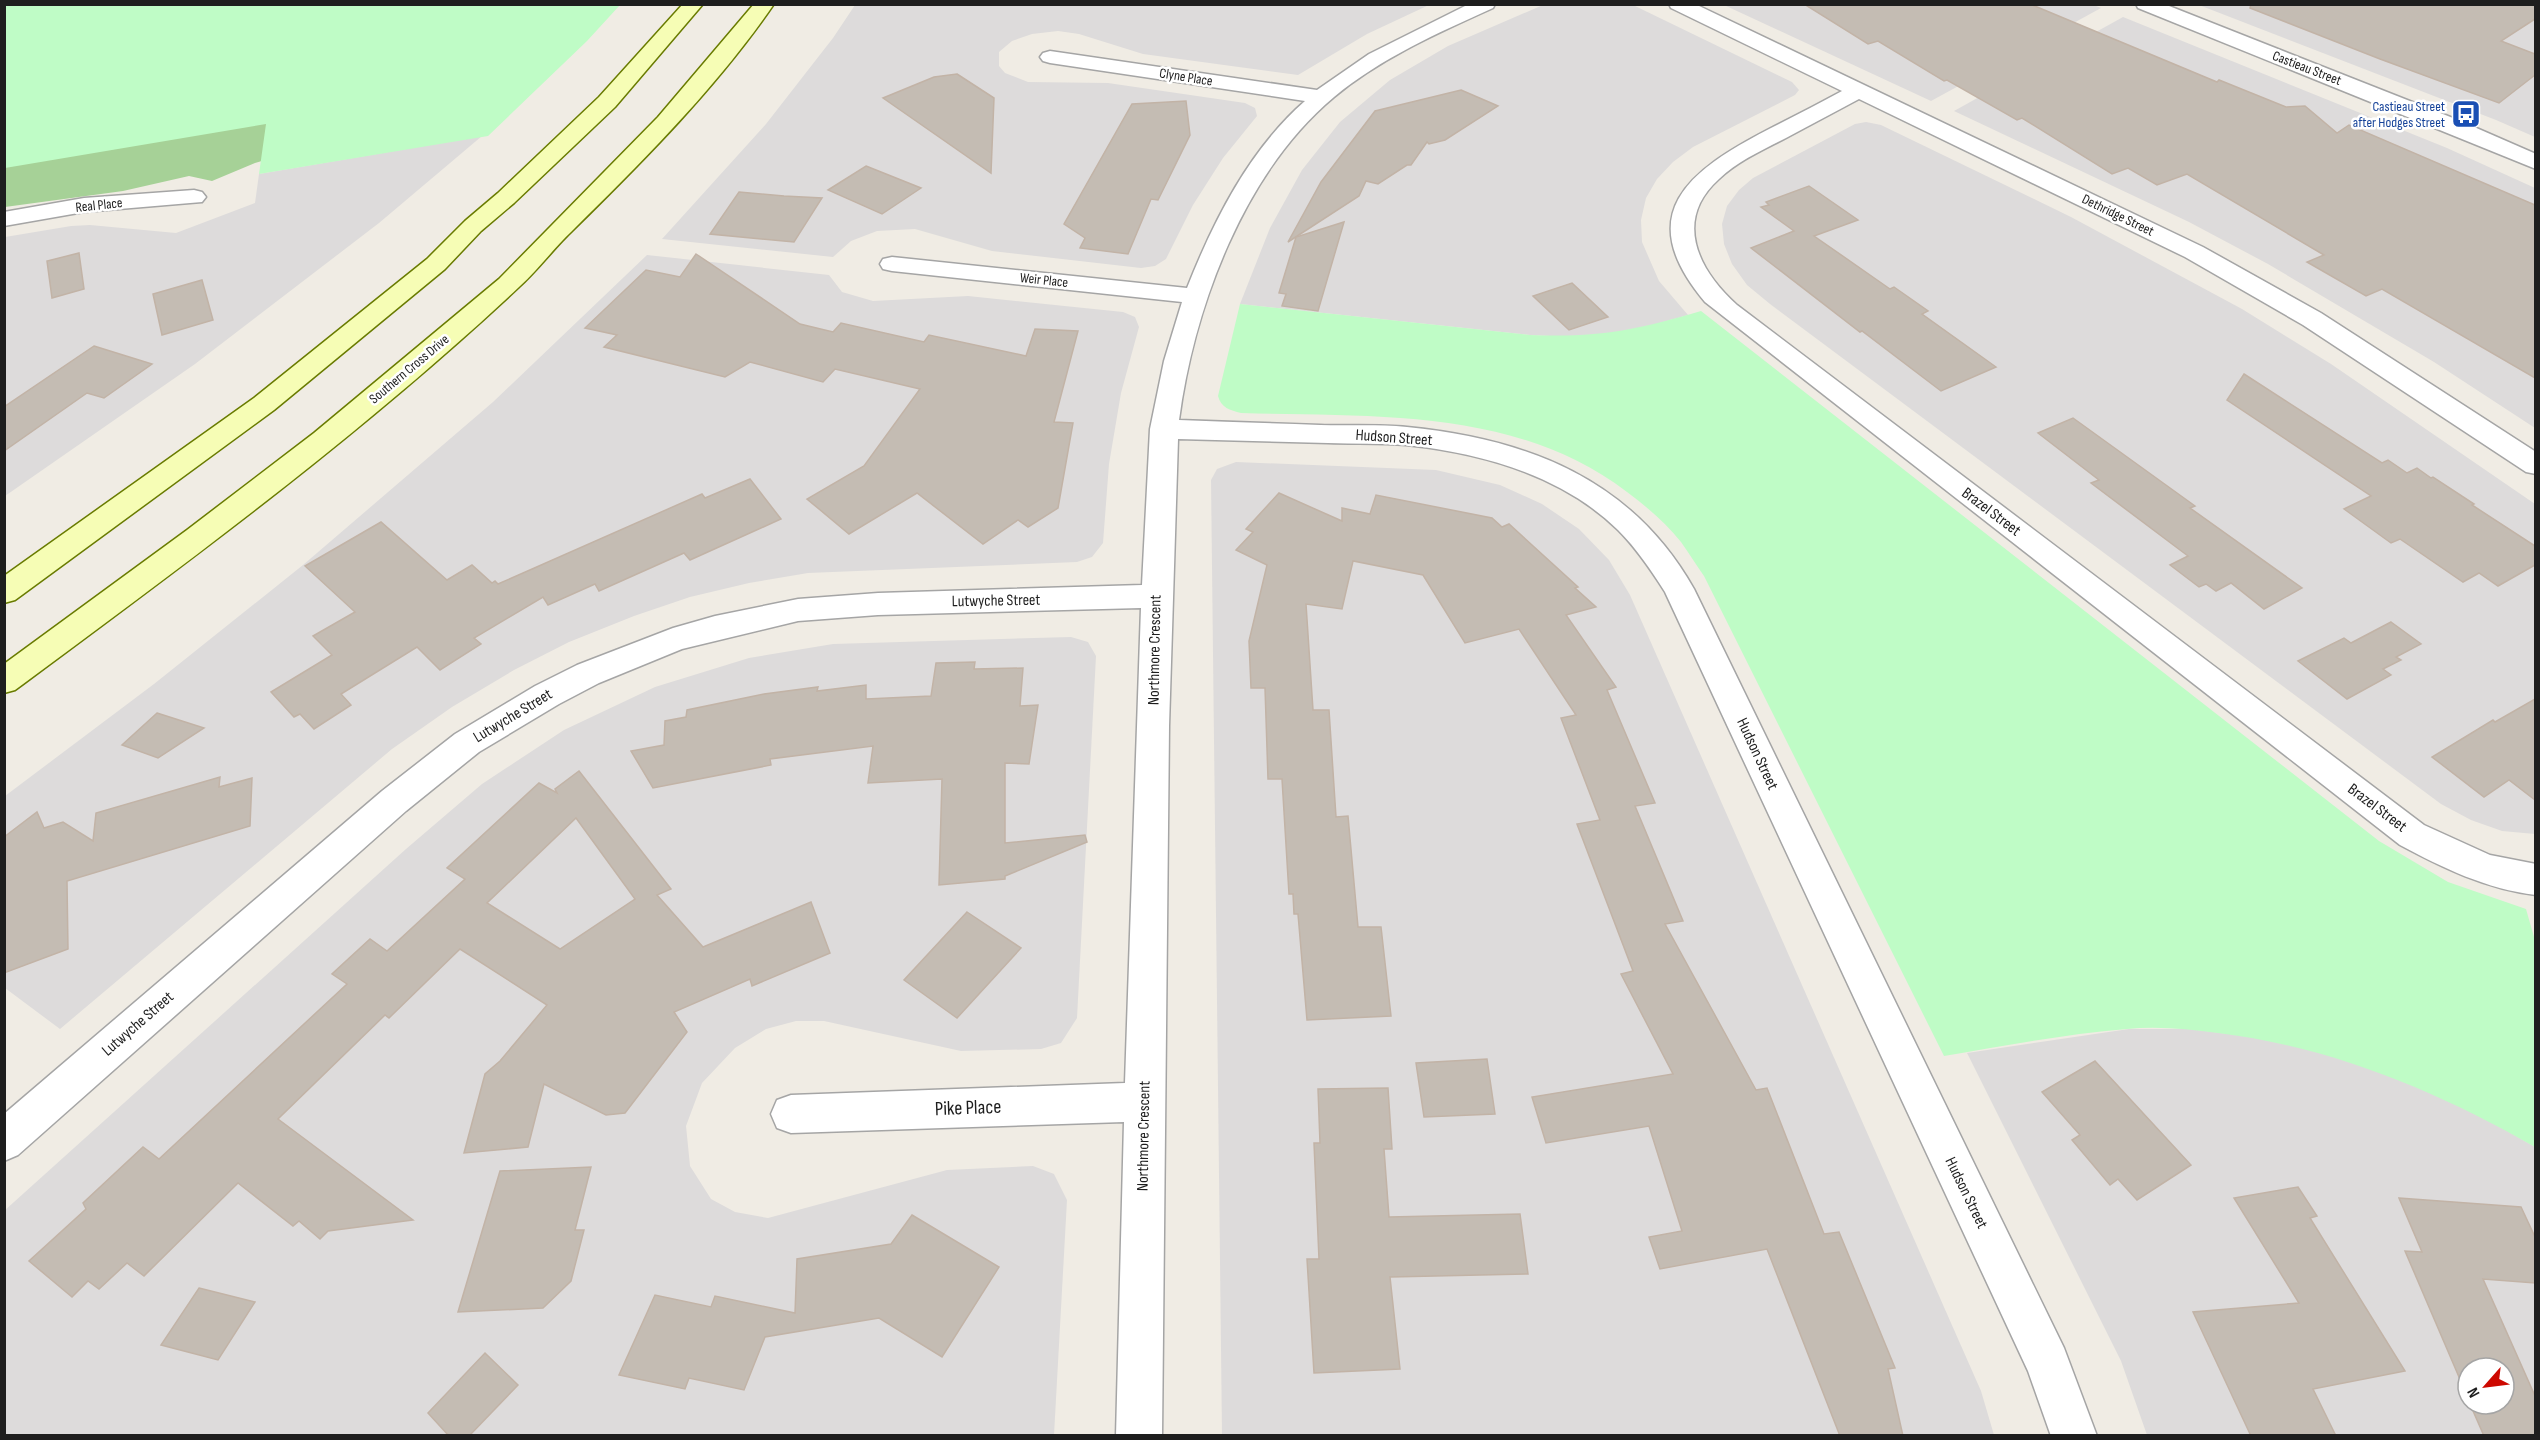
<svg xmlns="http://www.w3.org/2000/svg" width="2540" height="1440" viewBox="0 0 2540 1440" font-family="'Sofia Sans Condensed',sans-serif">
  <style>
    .residential { fill: #dddbdb; fill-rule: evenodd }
    .forest { fill: #a6d197 }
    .park { fill: #bffcc6 }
    .building { fill: #c4bcb3; stroke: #c2b3a6; stroke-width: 1.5; fill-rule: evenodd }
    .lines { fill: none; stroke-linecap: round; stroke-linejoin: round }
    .minor-casing { stroke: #a5a5a5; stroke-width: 3 }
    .tertiary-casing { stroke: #a5a5a5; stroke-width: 3 }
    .secondary-casing { stroke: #697b00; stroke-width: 3 }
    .minor { fill: #fff; fill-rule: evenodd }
    .tertiary { fill: #fff; fill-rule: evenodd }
    .secondary { fill: #f6fdb5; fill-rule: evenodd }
    .labels { text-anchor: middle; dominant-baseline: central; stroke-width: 5; stroke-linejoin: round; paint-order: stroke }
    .far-street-label { font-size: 14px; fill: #1e1e1e; stroke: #fff }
    .far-transit-label { font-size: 14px; fill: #164399; stroke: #fff; text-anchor: end }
    .street-label { font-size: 16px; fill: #1e1e1e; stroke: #fff }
    .near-street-label { font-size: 20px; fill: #1e1e1e; stroke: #fff }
  </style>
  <rect width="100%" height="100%" fill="#f0ece4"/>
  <!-- residential -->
  <g class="residential">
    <polygon points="2091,4 2101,8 1931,101 1724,5"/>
    <polygon points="855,5 1429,5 1367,34 1298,75 1143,54 1079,34 1058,31 1032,34 1012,41 999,52 999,66 1005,73 1028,82 1108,83 1245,103 1255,108 1257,116 1223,158 1193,205 1166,259 1155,266 1141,268 992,251 915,229 877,231 851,241 833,257 662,239 766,124 833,38"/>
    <polygon points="1543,5 1633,5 1792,82 1799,90 1795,95 1693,147 1673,162 1657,179 1646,198 1641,220 1642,242 1659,281 1688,315 1642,328 1609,334 1570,337 1530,335 1240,304 1270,228 1302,170 1340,122 1390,80 1448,46"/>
    <polygon points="2199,5 2535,5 2535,137 2496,120"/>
    <polygon points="2123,17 2447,148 2535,188 2535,428 2434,362 2268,264 2189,222 1954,111"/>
    <polygon points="1866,122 1881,125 2071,217 2242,309 2331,364 2535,504 2535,834 2502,831 2471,820 2441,804 1770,304 1747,285 1732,264 1724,244 1722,224 1727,206 1739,190 1753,178 1855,124"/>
    <polygon points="482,136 379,223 195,364 5,496 5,237 71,226 90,225 176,233 255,203 259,174"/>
    <polygon points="647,255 829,275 842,292 873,301 968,296 1123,312 1135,317 1139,327 1121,393 1109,464 1103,543 1092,557 1077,562 808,573 749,583 690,597 634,616 569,642 514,670 452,707 392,749 60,1029 5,988 5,796 154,684 303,565 493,402"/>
    <polygon points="1236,462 1436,470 1500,485 1542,504 1579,529 1609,560 1630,595 1981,1391 1994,1435 1222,1435 1211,480 1217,469"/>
    <polygon points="1071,637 1088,642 1096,656 1077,1018 1061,1043 1041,1049 961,1051 824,1021 796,1021 766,1029 735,1048 702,1083 686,1126 690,1166 711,1199 735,1212 768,1218 947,1170 1033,1166 1054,1174 1067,1200 1054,1435 5,1435 4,1211 406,849 482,784 564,730 655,687 749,658 833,644"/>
    <path d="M2129 1029H2189L2254 1037 2324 1053 2407 1082 2487 1119 2535 1147V1435H2147L2121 1361 1967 1053ZM2468 1368H2504V1404H2468Z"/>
  </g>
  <!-- forest -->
  <polygon class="forest" points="324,109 320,144 255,163 212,181 189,176 123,191 5,207 5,166"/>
  <!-- park -->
  <g class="park">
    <polygon points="5,4 620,4 620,5 587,41 488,136 259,174 266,124 5,168"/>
    <path d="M1240 304 1530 335C1597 338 1637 330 1701 311L2379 841 2448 882 2526 909 2536 944 2535 1147C2437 1091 2332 1047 2218 1033 2188 1029 2157 1026 2127 1029 2066 1034 2004 1046 1944 1056L1704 576C1696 565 1689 553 1681 542 1666 523 1647 507 1627 492 1515 407 1375 417 1241 413 1230 410 1221 408 1218 396Z"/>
  </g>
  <!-- building -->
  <g class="building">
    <polygon points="1804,4 2030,4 2217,82 2219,80 2286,107 2305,106 2337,133 2349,125 2535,205 2535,378 2382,289 2366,296 2307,262 2324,255 2187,174 2157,185 2128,168 2112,174 2022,118 2017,120 1947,80 1944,81 1878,41 1868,44"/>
    <polygon points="2251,4 2535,4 2535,19 2501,41 2535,54 2535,75 2499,103 2380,59 2250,8"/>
    <polygon points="957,74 994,98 991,173 883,98 934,77"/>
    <polygon points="1461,90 1498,106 1445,140 1429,144 1427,142 1411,165 1407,165 1378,184 1366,181 1359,196 1288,242 1321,182 1375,111"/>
    <polygon points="1186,101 1190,135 1158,200 1151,199 1128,254 1080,248 1085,238 1064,224 1132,104"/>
    <polygon points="866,166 921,188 882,214 828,190"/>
    <polygon points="1809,186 1858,220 1814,236 1890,289 1894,287 1928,311 1922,314 1996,367 1941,391 1862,331 1860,332 1751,248 1794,231 1761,207 1769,205 1766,202"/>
    <polygon points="739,192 784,196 822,198 794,242 710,234"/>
    <polygon points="1344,222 1318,311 1282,306 1286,294 1279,293 1296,237"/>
    <polygon points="79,253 84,289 52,298 47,261"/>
    <polygon points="696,254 800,324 833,332 841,323 924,342 929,335 1026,356 1035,329 1078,331 1054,422 1073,423 1058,508 1028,527 1018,520 983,544 917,493 849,534 807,499 864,466 920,389 835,369 823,382 750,362 725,377 604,347 617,335 585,328 646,270 680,277"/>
    <polygon points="202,280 213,320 162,335 153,294"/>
    <polygon points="1572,283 1608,317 1569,330 1533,296"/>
    <polygon points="94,346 152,364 104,398 87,393 4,451 4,407"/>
    <polygon points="2244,374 2382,463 2388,460 2407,473 2417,468 2431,478 2433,477 2474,504 2472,505 2535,546 2535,565 2498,586 2479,573 2463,582 2400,539 2391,543 2344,509 2371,496 2227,400"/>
    <polygon points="2073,418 2195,506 2190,508 2302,588 2264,609 2231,583 2216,591 2206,584 2199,587 2170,565 2188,556 2091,483 2099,480 2038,433"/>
    <polygon points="750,479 781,519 690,560 684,553 599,591 595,584 548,605 543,597 474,638 481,644 440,670 417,647 341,694 351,705 314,729 300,714 294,717 271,692 332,655 313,636 355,612 305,566 381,522 447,580 472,565 492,583 495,581 498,584 702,494 705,498"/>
    <polygon points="1279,493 1342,521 1342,508 1370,514 1376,495 1492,518 1502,527 1509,524 1578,587 1575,588 1596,607 1566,615 1616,687 1607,690 1655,803 1635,806 1683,921 1665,924 1756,1090 1767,1088 1824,1234 1839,1232 1895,1368 1888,1369 1903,1436 1840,1436 1767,1249 1660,1269 1649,1237 1682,1231 1649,1126 1546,1143 1532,1097 1673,1074 1621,974 1633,971 1577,824 1600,820 1561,718 1576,715 1519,629 1465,643 1423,575 1353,561 1342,609 1306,604 1313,710 1329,710 1336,817 1348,816 1358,927 1381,927 1391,1016 1307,1020 1298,914 1294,914 1293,894 1289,894 1282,779 1268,779 1265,688 1251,688 1249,641 1267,565 1236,550 1253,532 1246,529"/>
    <polygon points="2391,622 2421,644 2396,657 2401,660 2383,669 2391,675 2347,699 2298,661 2344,638 2351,643"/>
    <polygon points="975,662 974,669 1023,668 1020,706 1038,705 1029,764 1005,763 1005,843 1085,835 1087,842 1005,876 1005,879 939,885 942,779 868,783 873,746 770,759 771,765 653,788 631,751 664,745 665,721 686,717 687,710 764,694 818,687 817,691 866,685 866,699 931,696 936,663"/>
    <polygon points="2535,699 2535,800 2509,780 2484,797 2432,757 2493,720 2495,722"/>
    <polygon points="157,713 204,728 158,758 122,745"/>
    <path d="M579 771 671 889 657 895 703 947 811 902 830 953 752 986 750 979 674 1012 687 1032 625 1113 606 1115 544 1084 528 1147 464 1153 485 1074 500 1061 547 1005 460 949 389 1018 385 1015 278 1119 413 1220 328 1231 320 1239 299 1221 293 1226 238 1183 144 1276 127 1263 99 1289 88 1281 72 1297 29 1261 86 1209 83 1203 143 1147 159 1159 347 984 332 974 370 939 387 951 465 879 447 868 539 783 557 793 555 789ZM576 818 635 899 560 949 487 903Z"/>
    <polygon points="220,777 219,787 252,778 250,826 67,881 68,949 4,973 4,837 37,812 44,828 63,822 93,841 96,813"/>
    <polygon points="967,912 1021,948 957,1018 904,980"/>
    <polygon points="1487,1059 1495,1114 1424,1117 1416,1063"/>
    <polygon points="2095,1061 2191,1165 2137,1200 2118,1179 2110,1185 2072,1140 2080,1135 2042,1092"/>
    <polygon points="1388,1088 1392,1149 1384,1149 1389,1217 1520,1214 1528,1274 1390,1277 1400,1369 1314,1373 1307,1259 1319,1259 1314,1143 1320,1143 1318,1089"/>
    <polygon points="591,1167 575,1230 584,1230 571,1281 543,1308 458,1312 500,1171"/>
    <polygon points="2298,1187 2317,1216 2310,1218 2405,1371 2313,1389 2336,1436 2251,1436 2193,1312 2299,1303 2234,1198"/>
    <polygon points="2399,1198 2521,1207 2535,1237 2535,1283 2483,1279 2535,1396 2535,1436 2484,1436 2470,1404 2504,1404 2504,1368 2468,1368 2468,1398 2405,1251 2422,1252"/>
    <polygon points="912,1215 999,1267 942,1357 879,1318 765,1337 744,1390 689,1378 685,1389 619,1375 655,1295 711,1307 715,1296 795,1313 797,1259 891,1244"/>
    <polygon points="199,1288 255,1302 218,1360 161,1345"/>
    <polygon points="485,1353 518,1385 469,1436 449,1436 428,1413"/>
  </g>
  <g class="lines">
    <!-- minor casing -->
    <g class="minor-casing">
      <g id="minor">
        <path d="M1469 4H1495L1493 8C1438 33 1381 58 1334 97 1244 172 1194 307 1179 420 1226 422 1273 423 1320 425 1349 426 1378 424 1407 427 1528 439 1632 479 1694 589L2064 1348 2097 1436H2051L2028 1371 1665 592C1651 570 1637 549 1618 530 1563 476 1482 453 1406 445 1380 443 1354 444 1328 443 1278 442 1228 440 1178 439L1169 726 1162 1436H1116L1124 1122 791 1133 777 1128 771 1114 777 1100 791 1095 1125 1083 1141 608 878 615 798 621 682 649 599 683 559 704 479 752 406 811 18 1155 4 1161V1114L382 791 455 734 535 686 577 665 673 628 715 616 798 599 878 593 1142 585 1150 429 1164 361 1182 302 892 271 883 269 880 264 883 259 892 257 1187 288C1214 220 1249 150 1305 101L1050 63 1043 61 1040 57 1043 53 1050 51 1317 90 1369 54Z"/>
        <path d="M1669 4H1695L2203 247 2321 313 2536 452V474L2526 472 2303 325 2185 257 1859 99C1835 112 1810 125 1786 138 1763 150 1738 161 1719 179 1673 220 1698 270 1737 305L2424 825 2490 855 2536 864V895C2486 889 2443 868 2400 845L1705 302C1631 214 1688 171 1769 129 1793 117 1818 104 1842 91L1671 8Z"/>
        <polygon points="194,190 202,192 206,197 202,202 84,212 4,226 4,212 84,198"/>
      </g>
    </g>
    <!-- tertiary casing -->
    <g class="tertiary-casing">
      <polygon id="tertiary" points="2136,4 2164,4 2458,120 2536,154 2536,169 2138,8"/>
    </g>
    <!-- secondary casing -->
    <g class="secondary-casing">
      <g id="secondary">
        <polygon points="683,4 703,4 615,107 514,203 481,231 445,269 274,410 15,600 4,603 4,576 254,398 427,259 465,221 498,193 599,97"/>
        <path d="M754 4H774C717 87 643 161 572 231 553 249 538 270 519 287 362 434 188 562 15 690L4 693V664L187 530 314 433 499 279 658 117Z"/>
      </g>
    </g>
    <!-- minor -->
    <use href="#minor" class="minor"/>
    <!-- tertiary -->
    <use href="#tertiary" class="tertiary"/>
    <!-- secondary -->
    <use href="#secondary" class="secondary"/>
  </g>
  <!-- icons -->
  <defs>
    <g id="bus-square" transform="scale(1.5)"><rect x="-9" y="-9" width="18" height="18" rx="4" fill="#1a4fb4" stroke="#fff"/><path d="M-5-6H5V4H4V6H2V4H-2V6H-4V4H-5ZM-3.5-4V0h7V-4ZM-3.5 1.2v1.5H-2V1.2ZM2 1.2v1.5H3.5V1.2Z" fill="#fff"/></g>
  </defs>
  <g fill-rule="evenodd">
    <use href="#bus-square" x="2466" y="114"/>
  </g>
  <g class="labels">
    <!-- far-street labels -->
    <g class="far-street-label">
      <text transform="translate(2307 68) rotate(21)">Castieau Street</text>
      <text transform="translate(1186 77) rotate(9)">Clyne Place</text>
      <text transform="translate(99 205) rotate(-6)">Real Place</text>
      <text transform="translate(2118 215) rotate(26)">Dethridge Street</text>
      <text transform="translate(1044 280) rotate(6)">Weir Place</text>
      <text transform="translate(409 369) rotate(-40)">Southern Cross Drive</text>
    </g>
    <!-- far-transit labels -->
    <g class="far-transit-label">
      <text x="2445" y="106">Castieau Street<tspan x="2445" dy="16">after Hodges Street</tspan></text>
    </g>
    <!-- street labels -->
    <g class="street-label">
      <text transform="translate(1394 438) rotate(4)">Hudson Street</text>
      <text transform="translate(1991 512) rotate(37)">Brazel Street</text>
      <text transform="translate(996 601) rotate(-1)">Lutwyche Street</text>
      <text transform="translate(1155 650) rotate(-89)">Northmore Crescent</text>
      <text transform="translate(513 716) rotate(-31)">Lutwyche Street</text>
      <text transform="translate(1757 754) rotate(65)">Hudson Street</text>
      <text transform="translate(2377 808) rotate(37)">Brazel Street</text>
      <text transform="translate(138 1024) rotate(-41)">Lutwyche Street</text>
      <text transform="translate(1144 1136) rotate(-89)">Northmore Crescent</text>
      <text transform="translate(1966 1193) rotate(64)">Hudson Street</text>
    </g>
    <!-- near-street labels -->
    <g class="near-street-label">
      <text transform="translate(968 1108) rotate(-2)">Pike Place</text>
    </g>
  </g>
  <!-- border -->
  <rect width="2540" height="1440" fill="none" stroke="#1e1e1e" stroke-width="12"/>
  <!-- north arrow -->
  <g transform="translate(2486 1386) rotate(242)"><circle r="28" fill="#ffffff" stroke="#a5a5a5" stroke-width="1.5"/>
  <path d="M0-4.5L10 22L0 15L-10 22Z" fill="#cd0800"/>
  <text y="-9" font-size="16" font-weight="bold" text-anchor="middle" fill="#1e1e1e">N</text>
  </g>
</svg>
